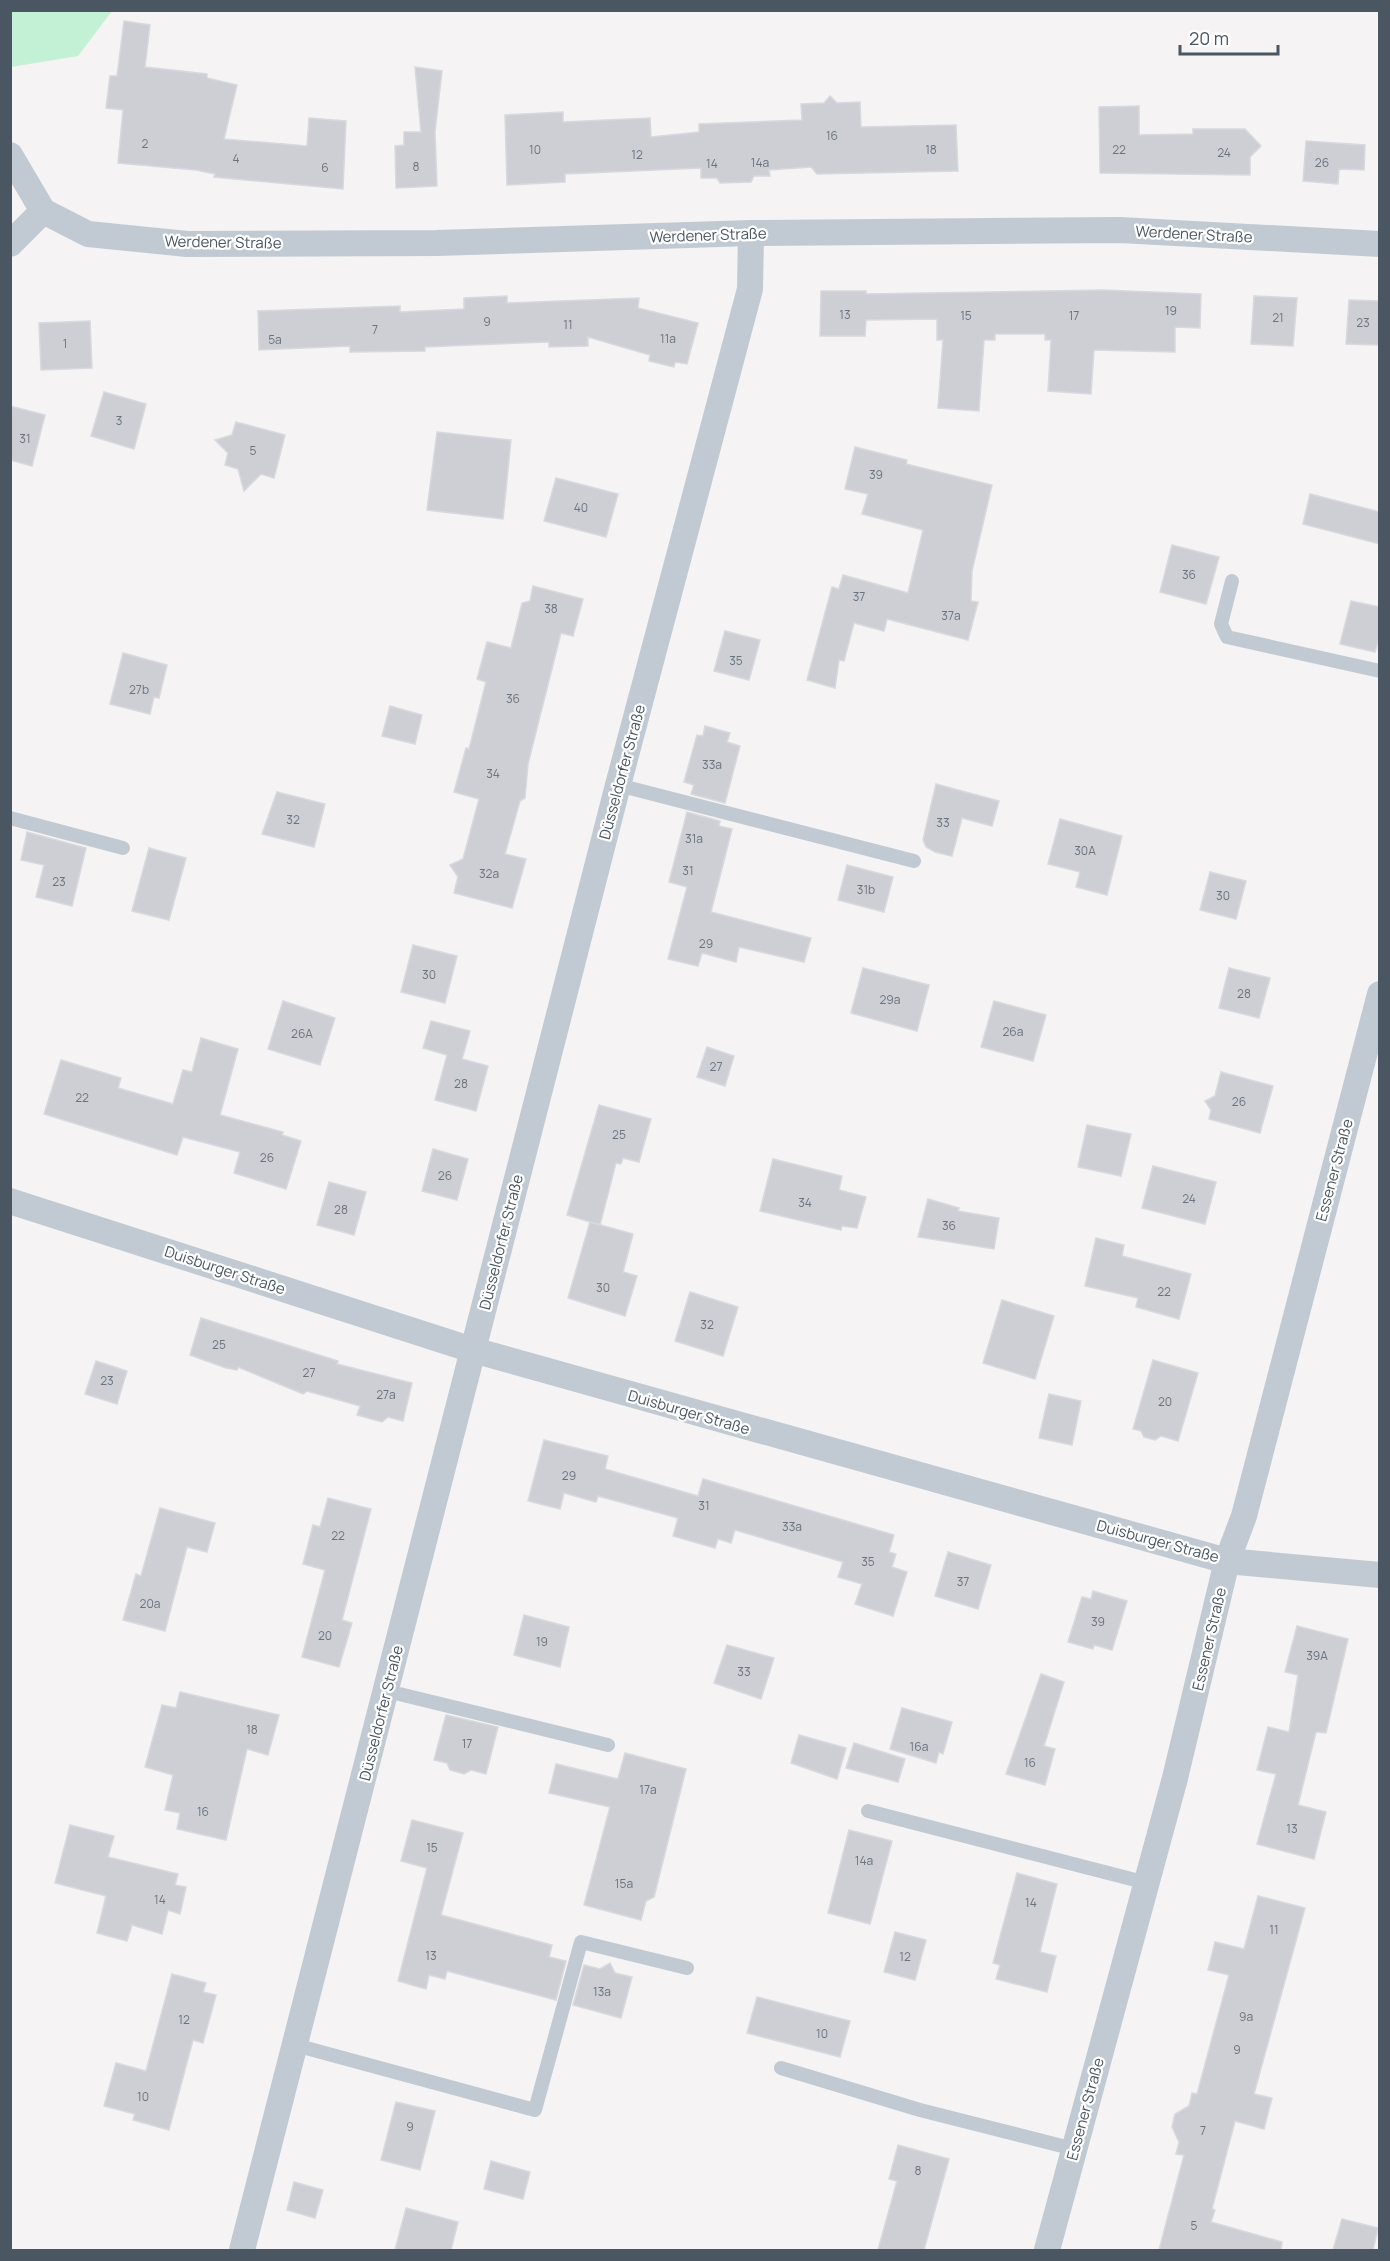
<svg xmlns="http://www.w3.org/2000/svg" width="1390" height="2261" viewBox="0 0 1390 2261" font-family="Manrope,sans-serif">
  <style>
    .green { fill: #c3f1d5 }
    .building { fill: #cdcfd5; stroke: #d7d9de; stroke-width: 1.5 }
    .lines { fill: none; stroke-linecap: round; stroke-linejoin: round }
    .service { stroke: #c1cad2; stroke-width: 14 }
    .minor { stroke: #c1cad2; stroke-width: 26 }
    .labels { text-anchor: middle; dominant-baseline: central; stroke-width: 4.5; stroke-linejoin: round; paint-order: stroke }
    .number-label { font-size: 12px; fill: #6b747e }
    .street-label { font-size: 15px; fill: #4a5661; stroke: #fff }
  </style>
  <rect width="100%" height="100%" fill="#f5f3f3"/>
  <!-- green -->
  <polygon class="green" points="11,10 112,10 112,11 78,56 11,67"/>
  <!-- building -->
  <g class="building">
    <polygon points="124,21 150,25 145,67 207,74 207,78 237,85 224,139 307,146 309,118 346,121 343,189 214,177 215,174 196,170 118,163 123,110 106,108 110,76 117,76"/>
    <polygon points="415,67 442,71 435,132 437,186 396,188 395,146 404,145 404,132 421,132"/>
    <polygon points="830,96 837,103 860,102 861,127 956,125 958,171 817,174 811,167 769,170 770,176 754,176 751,182 720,183 717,178 701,178 701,168 565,174 565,182 507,185 505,115 563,112 563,122 650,118 651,137 699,132 699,124 802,120 801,104 824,103"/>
    <polygon points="1139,106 1139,135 1193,134 1193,129 1245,129 1261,146 1250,157 1250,175 1100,173 1099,107"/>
    <polygon points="1306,141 1365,145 1364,170 1339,169 1338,184 1303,181"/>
    <polygon points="1103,290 1201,294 1200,328 1175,327 1175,352 1094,350 1091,394 1048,391 1051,340 1045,340 1045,334 995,334 995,340 984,340 979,411 938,408 943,340 937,340 937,319 866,320 865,336 820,336 821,291 866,291 866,294"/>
    <polygon points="507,296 507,303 639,298 638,308 698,323 687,364 675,362 674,367 649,361 650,355 588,337 588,346 549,347 549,342 447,346 425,347 425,351 350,352 350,346 259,350 258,311 400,306 400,312 464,309 464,298"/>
    <polygon points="1254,296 1297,298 1293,346 1251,344"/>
    <polygon points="1349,300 1380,301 1380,345 1346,344"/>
    <polygon points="90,321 92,368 41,370 39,323"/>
    <polygon points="104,392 146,404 134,449 91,436"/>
    <polygon points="10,406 45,415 32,466 10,460"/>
    <polygon points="236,422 285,435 274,478 261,474 244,491 238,469 225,465 228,453 215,440 232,435"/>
    <polygon points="437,432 511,440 503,519 427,510"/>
    <polygon points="855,447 907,460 906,464 992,485 972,571 971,601 978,602 968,640 887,619 884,631 854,623 844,661 839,660 835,688 807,680 832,587 839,589 843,575 908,593 923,530 862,514 868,494 845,489"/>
    <polygon points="556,478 618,494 606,537 544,521"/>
    <polygon points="1310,494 1380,512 1380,544 1303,524"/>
    <polygon points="1172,545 1219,557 1206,604 1160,592"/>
    <polygon points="533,586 583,599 573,636 561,633 528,764 525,798 520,801 505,854 526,859 512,908 454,893 458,877 450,865 463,859 479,799 454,792 466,748 469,749 486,682 477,679 487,642 511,648 522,603 530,601"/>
    <polygon points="1351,601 1380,607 1380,635 1375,652 1340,644"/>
    <polygon points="725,631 760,640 749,680 714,671"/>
    <polygon points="123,653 167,665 159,698 154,697 150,714 110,704"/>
    <polygon points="390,706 422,715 415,744 382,736"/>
    <polygon points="705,726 730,733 727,742 740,746 725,803 691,794 694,785 684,782 697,735 703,736"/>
    <polygon points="936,784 999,801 992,826 962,818 952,856 935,852 926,847 923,840"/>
    <polygon points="277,792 325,804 314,847 262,834"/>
    <polygon points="687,812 720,821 719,826 732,829 711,912 811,938 804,962 739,947 736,962 702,953 698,966 668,959 687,887 669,882"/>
    <polygon points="1060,819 1122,836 1107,895 1076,887 1080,872 1048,864"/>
    <polygon points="27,832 86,848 72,906 36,897 44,865 21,860"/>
    <polygon points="149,848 186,858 169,920 132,911"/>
    <polygon points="847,865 893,877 884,912 838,900"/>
    <polygon points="1210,872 1246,881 1236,919 1200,910"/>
    <polygon points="413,945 457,956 445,1003 401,992"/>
    <polygon points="863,968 929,985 917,1031 851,1013"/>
    <polygon points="1229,968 1270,978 1259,1018 1219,1008"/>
    <polygon points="283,1001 335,1018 320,1065 268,1049"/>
    <polygon points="994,1001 1046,1015 1033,1061 981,1047"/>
    <polygon points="431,1021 470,1031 462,1059 488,1066 476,1111 435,1100 447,1055 423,1048"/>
    <polygon points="201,1038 238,1049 220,1115 283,1132 282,1135 301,1141 286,1189 234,1173 240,1152 183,1137 177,1155 44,1114 61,1060 121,1078 118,1088 173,1104 183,1070 192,1072"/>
    <polygon points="707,1047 734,1056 725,1086 697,1077"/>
    <polygon points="1221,1072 1273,1086 1260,1133 1209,1119 1211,1110 1205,1101 1215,1096"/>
    <polygon points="599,1105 651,1119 639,1162 623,1158 621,1164 616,1163 600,1225 567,1215"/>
    <polygon points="1087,1125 1131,1134 1121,1176 1078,1167"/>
    <polygon points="433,1149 468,1159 457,1200 422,1191"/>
    <polygon points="773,1159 842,1176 839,1190 866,1197 857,1228 842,1226 841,1230 760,1211"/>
    <polygon points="1153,1166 1216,1182 1205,1224 1142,1208"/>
    <polygon points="329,1182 366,1192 354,1235 317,1225"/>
    <polygon points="928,1199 959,1208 958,1211 999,1218 994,1249 918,1237"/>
    <polygon points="590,1222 633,1234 623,1272 637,1276 625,1316 568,1298"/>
    <polygon points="1096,1238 1124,1245 1122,1256 1191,1274 1179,1319 1136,1307 1138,1298 1085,1286"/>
    <polygon points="690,1292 738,1307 723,1356 675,1341"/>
    <polygon points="1002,1300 1054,1316 1035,1379 983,1363"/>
    <polygon points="201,1318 338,1361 337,1364 412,1383 403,1421 388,1417 382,1422 357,1415 360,1406 307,1391 303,1394 238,1367 237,1370 226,1368 190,1355"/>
    <polygon points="1153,1360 1198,1373 1178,1441 1161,1436 1155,1440 1144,1437 1141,1431 1133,1429"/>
    <polygon points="96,1361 127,1371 117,1404 85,1394"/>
    <polygon points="1049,1394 1081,1401 1072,1445 1039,1438"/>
    <polygon points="544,1440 608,1456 605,1469 698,1496 703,1479 894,1535 889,1552 896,1554 892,1567 907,1572 893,1616 855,1604 862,1584 838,1577 843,1562 735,1530 731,1543 718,1539 715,1548 673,1536 678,1518 598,1496 596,1502 564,1493 560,1509 528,1501"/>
    <polygon points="328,1498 371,1509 342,1620 352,1623 339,1667 302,1657 325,1570 303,1564 313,1525 320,1527"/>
    <polygon points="160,1508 215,1523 207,1552 187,1547 165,1631 123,1620 136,1574 141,1576"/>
    <polygon points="948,1552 991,1565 978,1609 935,1596"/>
    <polygon points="1093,1591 1127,1601 1112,1650 1094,1645 1093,1649 1068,1642 1082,1597 1091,1599"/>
    <polygon points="524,1615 569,1627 560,1667 514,1655"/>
    <polygon points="1297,1626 1348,1639 1326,1733 1316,1732 1298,1805 1326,1812 1314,1859 1257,1844 1276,1774 1257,1770 1268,1727 1289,1732 1298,1675 1285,1672"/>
    <polygon points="727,1645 774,1658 761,1699 714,1683"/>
    <polygon points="1041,1674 1064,1682 1044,1746 1055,1749 1045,1785 1006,1774"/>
    <polygon points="180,1692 279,1715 268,1755 247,1749 226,1840 177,1829 180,1813 165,1810 173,1775 145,1767 162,1705 176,1708"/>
    <polygon points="902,1708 952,1722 943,1754 939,1752 936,1763 890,1749"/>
    <polygon points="446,1715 498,1727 486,1774 471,1770 464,1774 450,1770 447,1763 434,1760"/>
    <polygon points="799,1735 846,1748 837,1779 791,1763"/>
    <polygon points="854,1743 905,1759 898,1782 846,1768"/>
    <polygon points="625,1753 686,1769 654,1897 646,1901 641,1920 584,1905 610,1807 549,1793 556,1764 618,1779"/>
    <polygon points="412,1820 463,1833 441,1915 552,1945 549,1957 566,1961 556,2000 447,1971 445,1979 429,1975 426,1989 398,1981 427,1868 401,1861"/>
    <polygon points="70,1825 114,1836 108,1857 178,1874 175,1885 186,1887 180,1914 168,1910 162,1934 132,1925 127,1941 97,1933 106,1896 55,1883"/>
    <polygon points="849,1830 892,1841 870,1924 828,1913"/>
    <polygon points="1017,1873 1057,1884 1040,1952 1056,1956 1047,1992 996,1979 1000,1965 993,1963"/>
    <polygon points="1258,1896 1305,1908 1254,2094 1272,2098 1264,2129 1235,2121 1212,2209 1215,2210 1211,2222 1282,2242 1281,2250 1159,2250 1184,2155 1176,2154 1179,2142 1172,2127 1175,2114 1189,2106 1192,2093 1197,2094 1229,1975 1208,1970 1215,1942 1244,1949"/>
    <polygon points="895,1932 926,1940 915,1980 884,1972"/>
    <polygon points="610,1963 615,1973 632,1977 621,2018 573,2005 584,1965 600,1969"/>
    <polygon points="172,1974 206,1983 203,1992 216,1995 203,2043 193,2040 169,2130 133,2120 135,2114 104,2106 116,2063 146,2071"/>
    <polygon points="757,1997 850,2021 840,2057 747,2033"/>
    <polygon points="396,2102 435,2111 420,2170 381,2160"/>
    <polygon points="898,2145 949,2159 924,2250 878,2250 897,2181 889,2179"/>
    <polygon points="491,2161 530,2172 523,2199 484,2189"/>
    <polygon points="294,2182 323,2190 315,2218 287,2210"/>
    <polygon points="406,2208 458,2222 451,2250 395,2250"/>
    <polygon points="1342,2219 1378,2228 1373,2250 1333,2250"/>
  </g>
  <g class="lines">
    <!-- service -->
    <g class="service">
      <polyline points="1232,581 1221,624 1227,637 1380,671"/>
      <polyline points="618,785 914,861"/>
      <polyline points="10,818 123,848"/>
      <polyline points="387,1691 608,1745"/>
      <polyline points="868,1811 1147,1883"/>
      <polyline points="295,2045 535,2110 581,1942 687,1968"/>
      <polyline points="781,2068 920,2110 1074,2149"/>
    </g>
    <!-- minor -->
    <g class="minor">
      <polyline points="10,155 43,211"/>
      <polyline points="43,211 88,234 187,244 437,243 751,233 1120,230 1380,244"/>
      <polyline points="10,244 43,211"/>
      <polyline points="10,1201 473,1350 1227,1561 1380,1575"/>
      <polyline points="242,2250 618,785 750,289 751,233"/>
      <polyline points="1047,2250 1175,1778 1227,1561 1244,1516 1380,994"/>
    </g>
  </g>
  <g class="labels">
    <!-- number labels -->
    <g class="number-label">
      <text x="832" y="135">16</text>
      <text x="145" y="143">2</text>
      <text x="535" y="149">10</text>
      <text x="931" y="149">18</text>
      <text x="1119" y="149">22</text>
      <text x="1224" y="152">24</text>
      <text x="637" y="154">12</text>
      <text x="236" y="158">4</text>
      <text x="760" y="162">14a</text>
      <text x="1322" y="162">26</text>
      <text x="712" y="163">14</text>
      <text x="416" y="166">8</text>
      <text x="325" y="167">6</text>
      <text x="1171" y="310">19</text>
      <text x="845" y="314">13</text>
      <text x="966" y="315">15</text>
      <text x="1074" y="315">17</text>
      <text x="1278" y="317">21</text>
      <text x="487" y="321">9</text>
      <text x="1363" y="322">23</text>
      <text x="568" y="324">11</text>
      <text x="375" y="329">7</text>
      <text x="668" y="338">11a</text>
      <text x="275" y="339">5a</text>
      <text x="65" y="343">1</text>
      <text x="119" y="420">3</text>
      <text x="25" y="438">31</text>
      <text x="253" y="450">5</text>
      <text x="876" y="474">39</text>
      <text x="581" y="507">40</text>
      <text x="1189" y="574">36</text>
      <text x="859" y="596">37</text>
      <text x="551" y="608">38</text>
      <text x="951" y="615">37a</text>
      <text x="736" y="660">35</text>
      <text x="139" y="689">27b</text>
      <text x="513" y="698">36</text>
      <text x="712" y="764">33a</text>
      <text x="493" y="773">34</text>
      <text x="293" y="819">32</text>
      <text x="943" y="822">33</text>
      <text x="694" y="838">31a</text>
      <text x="1085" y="850">30A</text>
      <text x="688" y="870">31</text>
      <text x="489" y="873">32a</text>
      <text x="59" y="881">23</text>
      <text x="866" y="889">31b</text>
      <text x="1223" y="895">30</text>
      <text x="706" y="943">29</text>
      <text x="429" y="974">30</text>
      <text x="1244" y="993">28</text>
      <text x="890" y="999">29a</text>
      <text x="1013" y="1031">26a</text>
      <text x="302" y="1033">26A</text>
      <text x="716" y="1066">27</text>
      <text x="461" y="1083">28</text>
      <text x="82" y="1097">22</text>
      <text x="1239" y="1101">26</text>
      <text x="619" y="1134">25</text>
      <text x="267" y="1157">26</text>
      <text x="445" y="1175">26</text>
      <text x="1189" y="1198">24</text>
      <text x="805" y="1202">34</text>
      <text x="341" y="1209">28</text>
      <text x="949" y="1225">36</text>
      <text x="603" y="1287">30</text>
      <text x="1164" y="1291">22</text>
      <text x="707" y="1324">32</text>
      <text x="219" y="1344">25</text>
      <text x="309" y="1372">27</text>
      <text x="107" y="1380">23</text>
      <text x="386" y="1394">27a</text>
      <text x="1165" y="1401">20</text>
      <text x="569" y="1475">29</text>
      <text x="704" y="1505">31</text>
      <text x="792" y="1526">33a</text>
      <text x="338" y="1535">22</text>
      <text x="868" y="1561">35</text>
      <text x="963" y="1581">37</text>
      <text x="150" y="1603">20a</text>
      <text x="1098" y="1621">39</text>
      <text x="325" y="1635">20</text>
      <text x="542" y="1641">19</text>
      <text x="1317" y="1655">39A</text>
      <text x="744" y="1671">33</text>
      <text x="252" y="1729">18</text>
      <text x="467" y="1743">17</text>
      <text x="919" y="1746">16a</text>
      <text x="1030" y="1762">16</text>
      <text x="648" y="1789">17a</text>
      <text x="203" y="1811">16</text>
      <text x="1292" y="1828">13</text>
      <text x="432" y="1847">15</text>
      <text x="864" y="1860">14a</text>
      <text x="624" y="1883">15a</text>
      <text x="160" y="1899">14</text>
      <text x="1031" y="1902">14</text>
      <text x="1274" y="1929">11</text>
      <text x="431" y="1955">13</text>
      <text x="905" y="1956">12</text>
      <text x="602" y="1991">13a</text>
      <text x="1246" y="2016">9a</text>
      <text x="184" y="2019">12</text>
      <text x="822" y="2033">10</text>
      <text x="1237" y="2049">9</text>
      <text x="143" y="2096">10</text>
      <text x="410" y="2126">9</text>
      <text x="1203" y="2130">7</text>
      <text x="918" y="2170">8</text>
      <text x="1194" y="2225">5</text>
    </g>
    <!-- street labels -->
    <g class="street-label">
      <text transform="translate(1194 234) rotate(3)">Werdener Straße</text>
      <text transform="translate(708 235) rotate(-2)">Werdener Straße</text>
      <text transform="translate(223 242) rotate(1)">Werdener Straße</text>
      <text transform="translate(622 772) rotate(-75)">Düsseldorfer Straße</text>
      <text transform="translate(1334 1170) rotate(-75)">Essener Straße</text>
      <text transform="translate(501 1242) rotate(-76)">Düsseldorfer Straße</text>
      <text transform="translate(225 1270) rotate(18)">Duisburger Straße</text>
      <text transform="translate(689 1412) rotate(16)">Duisburger Straße</text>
      <text transform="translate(1158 1541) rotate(15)">Duisburger Straße</text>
      <text transform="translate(1209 1639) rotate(-77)">Essener Straße</text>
      <text transform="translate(381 1713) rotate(-76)">Düsseldorfer Straße</text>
      <text transform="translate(1085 2109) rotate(-75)">Essener Straße</text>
    </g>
  </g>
  <!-- border -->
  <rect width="1390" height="2261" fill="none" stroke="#4a5661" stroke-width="24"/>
  <!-- scale -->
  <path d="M1180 45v9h98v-9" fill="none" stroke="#4a5661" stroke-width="3"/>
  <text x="1189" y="45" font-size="18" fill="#4a5661" stroke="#ffffff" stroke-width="4.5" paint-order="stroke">20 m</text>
</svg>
